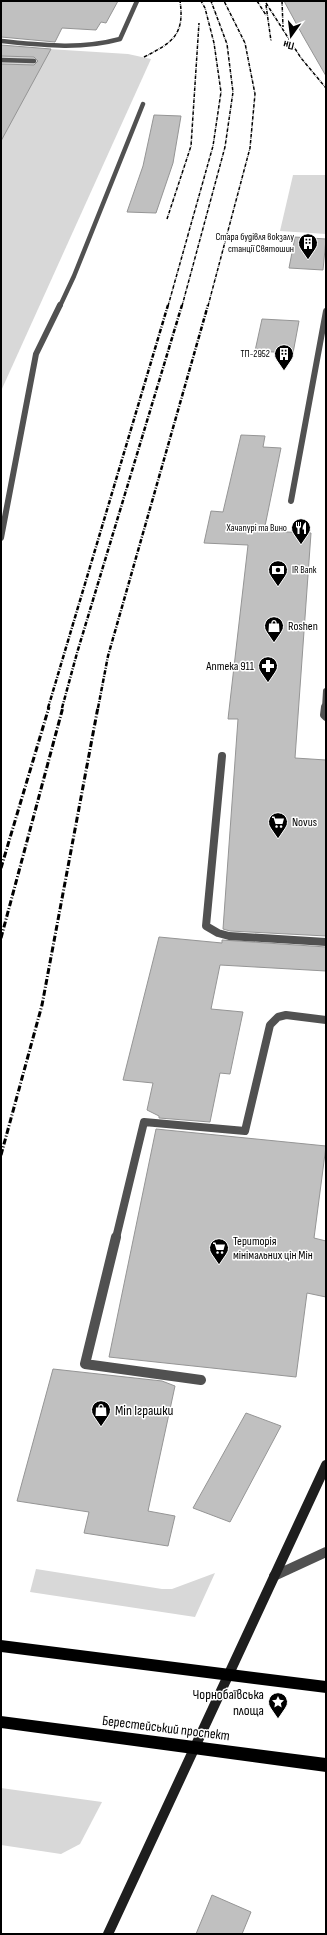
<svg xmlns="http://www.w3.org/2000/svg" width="327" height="1935" viewBox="0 0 327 1935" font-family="'Sofia Sans Condensed',sans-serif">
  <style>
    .green { fill: #d8d8d8 }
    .building { fill: #c0c0c0; stroke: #959595 }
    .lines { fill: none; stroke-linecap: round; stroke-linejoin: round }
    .lane-far3 { stroke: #515151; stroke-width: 4.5 }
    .lane-far2 { stroke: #515151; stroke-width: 6 }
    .lane-far1 { stroke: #515151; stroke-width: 8 }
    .lane { stroke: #515151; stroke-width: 10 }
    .secondary { stroke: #1e1e1e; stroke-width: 10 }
    .primary { fill: #000; fill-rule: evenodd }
    .rail-far2 { stroke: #000; stroke-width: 1.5; stroke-dasharray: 3.5 1 0.5 1; stroke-linecap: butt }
    .rail-far1 { stroke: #000; stroke-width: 2.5; stroke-dasharray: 4.5 1.5 1 1.5; stroke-linecap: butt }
    .rail { stroke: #000; stroke-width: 3; stroke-dasharray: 6 2 1 2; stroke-linecap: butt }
    .labels { text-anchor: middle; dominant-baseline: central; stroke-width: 3; stroke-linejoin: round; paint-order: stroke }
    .far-poi-label { font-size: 10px; fill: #000; stroke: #fff; text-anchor: end }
    .poi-label { font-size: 12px; fill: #000; stroke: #fff; text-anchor: start }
    .near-poi-label { font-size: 14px; fill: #000; stroke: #fff; text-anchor: start }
    .near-street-label { font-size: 14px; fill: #000; stroke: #fff }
  </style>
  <rect width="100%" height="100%" fill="#fff"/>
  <!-- green -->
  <g class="green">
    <polygon points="1,46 128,54 151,59 1,391"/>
    <polygon points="293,175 326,175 326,234 280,231"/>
    <polygon points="36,1569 162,1589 172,1589 215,1573 195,1617 30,1592"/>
    <polygon points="1,1788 102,1802 80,1844 61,1854 1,1845"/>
  </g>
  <!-- building -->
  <g class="building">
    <polygon points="1,1 118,1 106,23 101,22 96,30 62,28 55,42 1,37"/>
    <polygon points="284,1 326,1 326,76 303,36"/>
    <polygon points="1,45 51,49 1,141 1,64 34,65 38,61 34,57 1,56"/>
    <polygon points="154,115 181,116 173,163 156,213 127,212 143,166"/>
    <polygon points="295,237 326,239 323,270 289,268"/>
    <polygon points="262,319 299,321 293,353 255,351"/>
    <polygon points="241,435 265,436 263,447 281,448 264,531 311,533 295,758 326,760 326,936 230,931 223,929 238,719 228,719 248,545 204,543 211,511 223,512"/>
    <polygon points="159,937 222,943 222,940 326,947 326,971 220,965 211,1009 243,1012 230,1074 220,1073 210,1122 159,1118 159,1116 147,1110 153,1083 123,1080"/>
    <polygon points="156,1129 326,1146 314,1238 326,1241 326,1297 307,1293 296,1377 109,1357"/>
    <polygon points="53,1369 162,1381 175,1386 148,1511 175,1516 168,1546 84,1533 89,1512 17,1501"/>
    <polygon points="246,1413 281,1426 230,1522 193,1508"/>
    <polygon points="212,1895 251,1912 242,1934 196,1934"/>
  </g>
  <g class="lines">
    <!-- lane-far3 -->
    <g class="lane-far3">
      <path d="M1 41C41 45 80 50 120 39L137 1"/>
      <polyline points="1,60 34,61"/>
      <polyline points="60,306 74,276 143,104"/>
    </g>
    <!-- lane-far2 -->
    <g class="lane-far2">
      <polyline points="291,501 326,311"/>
      <polyline points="1,538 36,354 60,305"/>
      <polyline points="325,708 326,691"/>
    </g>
    <!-- lane-far1 -->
    <g class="lane-far1">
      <polyline points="325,707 324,715 326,717"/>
      <polyline points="222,756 206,926 218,933 229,936 326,942"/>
      <polyline points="116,1238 144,1122 245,1131 270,1025 278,1017 286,1015 326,1020"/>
    </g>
    <!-- lane -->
    <g class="lane">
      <polyline points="116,1237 85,1364 201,1380"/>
      <polyline points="274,1576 326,1552"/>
    </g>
    <!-- secondary -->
    <polyline class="secondary" points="108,1934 326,1465"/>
    <!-- primary -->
    <g class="primary">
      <polygon points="1,1640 326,1681 326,1693 1,1652"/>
      <polygon points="1,1716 326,1758 326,1772 1,1728"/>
    </g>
    <!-- rail-far2 -->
    <g class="rail-far2">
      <polyline points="257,1 266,15"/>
      <polyline points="282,1 283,27"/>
      <polyline points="266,3 301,58 326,88"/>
      <polyline points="266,5 271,41"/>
      <path d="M144 57C172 43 185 35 180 1"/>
      <polyline points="167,219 191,146 199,23"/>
      <polyline points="168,306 213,146 221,92 214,43 205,8 201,1"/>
      <polyline points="182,306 225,147 233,92 227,44 211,1"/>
      <polyline points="208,306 250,148 255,94 245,43 224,1"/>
    </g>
    <!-- rail-far1 -->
    <g class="rail-far1">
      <polyline points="48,708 168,305"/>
      <polyline points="62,708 77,653 182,305"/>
      <polyline points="98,708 108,656 208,305"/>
    </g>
    <!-- rail -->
    <g class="rail">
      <polyline points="1,868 49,707"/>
      <polyline points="1,938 63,707"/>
      <polyline points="1,1155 42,1005 98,707"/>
    </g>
  </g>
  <!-- icons -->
  <defs>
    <g id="building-pin" transform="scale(1)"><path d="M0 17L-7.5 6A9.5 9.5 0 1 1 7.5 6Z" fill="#000" stroke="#fff"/><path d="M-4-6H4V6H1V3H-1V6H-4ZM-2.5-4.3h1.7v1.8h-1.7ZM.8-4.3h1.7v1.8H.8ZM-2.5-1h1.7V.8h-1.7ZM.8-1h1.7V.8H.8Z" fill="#fff"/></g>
    <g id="restaurant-pin" transform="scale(1)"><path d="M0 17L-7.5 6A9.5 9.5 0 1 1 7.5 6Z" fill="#000" stroke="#fff"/><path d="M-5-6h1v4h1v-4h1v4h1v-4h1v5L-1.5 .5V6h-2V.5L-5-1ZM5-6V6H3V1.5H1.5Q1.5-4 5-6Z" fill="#fff"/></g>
    <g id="bank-pin" transform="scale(1)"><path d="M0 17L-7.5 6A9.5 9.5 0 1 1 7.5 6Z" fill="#000" stroke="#fff"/><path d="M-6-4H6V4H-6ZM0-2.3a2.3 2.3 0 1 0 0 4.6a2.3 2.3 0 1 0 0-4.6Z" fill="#fff"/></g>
    <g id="shop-pin" transform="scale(1)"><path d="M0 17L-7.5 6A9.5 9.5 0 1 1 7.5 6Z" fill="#000" stroke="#fff"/><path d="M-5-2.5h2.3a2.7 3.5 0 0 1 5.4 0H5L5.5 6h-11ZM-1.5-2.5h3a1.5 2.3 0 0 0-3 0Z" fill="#fff"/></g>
    <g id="pharmacy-pin" transform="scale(1)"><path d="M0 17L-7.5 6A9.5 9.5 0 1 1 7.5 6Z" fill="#000" stroke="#fff"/><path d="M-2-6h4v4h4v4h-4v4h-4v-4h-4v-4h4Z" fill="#fff"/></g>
    <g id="supermarket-pin" transform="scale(1)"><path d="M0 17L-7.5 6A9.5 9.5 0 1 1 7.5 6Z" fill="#000" stroke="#fff"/><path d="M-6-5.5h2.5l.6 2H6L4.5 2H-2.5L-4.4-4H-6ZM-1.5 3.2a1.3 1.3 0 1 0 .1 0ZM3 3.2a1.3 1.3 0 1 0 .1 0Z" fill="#fff"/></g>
    <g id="sight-pin" transform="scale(1)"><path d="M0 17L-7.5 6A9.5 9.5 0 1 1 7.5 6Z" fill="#000" stroke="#fff"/><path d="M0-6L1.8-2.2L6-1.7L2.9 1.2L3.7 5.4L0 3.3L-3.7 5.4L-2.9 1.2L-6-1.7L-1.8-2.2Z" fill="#fff"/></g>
  </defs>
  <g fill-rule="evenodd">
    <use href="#building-pin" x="308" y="243"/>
    <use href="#building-pin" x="284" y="354"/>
    <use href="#restaurant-pin" x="301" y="528"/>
    <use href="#bank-pin" x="278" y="570"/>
    <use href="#shop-pin" x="274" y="626"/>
    <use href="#pharmacy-pin" x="268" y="666"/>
    <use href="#supermarket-pin" x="278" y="822"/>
    <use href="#supermarket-pin" x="219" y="1248"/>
    <use href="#shop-pin" x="101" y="1410"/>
    <use href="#sight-pin" x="278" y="1702"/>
  </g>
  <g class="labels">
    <!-- far-poi labels -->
    <g class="far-poi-label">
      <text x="294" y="237">Стара будівля вокзалу<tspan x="294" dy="12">станції Святошин</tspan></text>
      <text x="270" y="354">ТП-2952</text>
      <text x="287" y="528">Хачапурі та Вино</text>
      <text x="292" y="570" text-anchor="start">IR Bank</text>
    </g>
    <!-- poi labels -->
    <g class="poi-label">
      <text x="288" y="626">Roshen</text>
      <text x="254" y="666" text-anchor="end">Аптека 911</text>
      <text x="292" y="822">Novus</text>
      <text x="233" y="1241">Територія<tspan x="233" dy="14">мінімальних цін Мін</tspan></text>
    </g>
    <!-- near-poi labels -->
    <g class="near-poi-label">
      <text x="115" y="1410">Min Іграшки</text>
      <text x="264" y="1694" text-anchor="end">Чорнобаївська<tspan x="264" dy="16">площа</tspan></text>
    </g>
    <!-- near-street labels -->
    <g class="near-street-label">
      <text transform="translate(166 1728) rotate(7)">Берестейський проспект</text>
    </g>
  </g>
  <!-- border -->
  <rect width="327" height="1935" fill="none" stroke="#000000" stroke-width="4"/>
  <!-- north arrow -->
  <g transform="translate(291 36) rotate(194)" stroke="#ffffff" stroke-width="3" paint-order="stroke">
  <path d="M0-3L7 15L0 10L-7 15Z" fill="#000000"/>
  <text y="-6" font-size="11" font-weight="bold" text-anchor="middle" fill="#000000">Пн</text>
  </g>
</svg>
